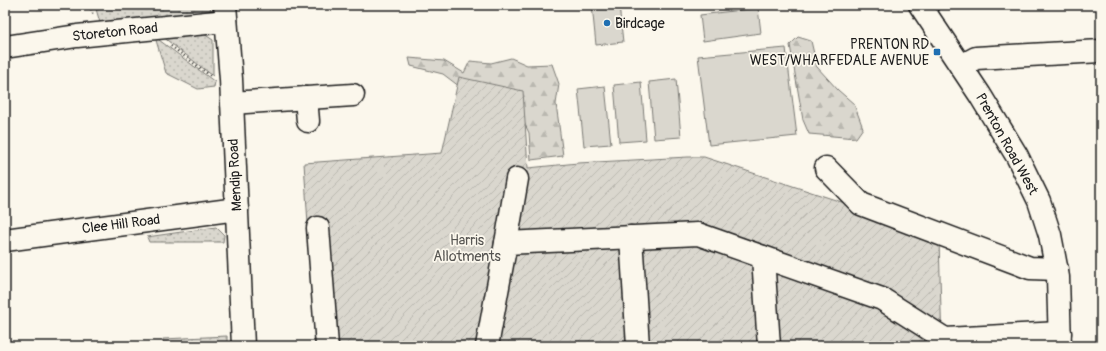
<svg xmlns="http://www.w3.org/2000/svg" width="1106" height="351" viewBox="0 0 1106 351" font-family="Pangolin,sans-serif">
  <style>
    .grass { fill: url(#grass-dots); stroke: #7b7a75 }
    .forest { fill: url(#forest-firs); stroke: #7b7a75 }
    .garden { fill: url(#garden-furrows); stroke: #7b7a75 }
    .pitch { fill: #dad7ce; stroke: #7b7a75 }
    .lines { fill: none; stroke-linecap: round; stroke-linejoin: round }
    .minor-casing { stroke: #1c1c1c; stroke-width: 25 }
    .path { stroke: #1c1c1c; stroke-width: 2.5; stroke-dasharray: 1 3; stroke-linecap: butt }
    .minor { stroke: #fbf7ec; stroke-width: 22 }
    .poi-dot { fill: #1f6fb2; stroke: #fbf7ec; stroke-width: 1.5 }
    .labels { text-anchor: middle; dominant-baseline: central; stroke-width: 3.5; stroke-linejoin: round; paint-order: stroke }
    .poi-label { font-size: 14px; fill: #1c1c1c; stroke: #fbf7ec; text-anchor: start }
    .street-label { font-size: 14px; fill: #1c1c1c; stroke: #fbf7ec }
    .park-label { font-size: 14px; fill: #555451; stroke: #fbf7ec }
  </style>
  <defs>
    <pattern id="grass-dots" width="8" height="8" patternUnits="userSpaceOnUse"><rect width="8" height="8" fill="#dad7ce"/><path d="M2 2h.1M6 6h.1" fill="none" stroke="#bab8b0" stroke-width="1.8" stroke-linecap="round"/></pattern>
    <pattern id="forest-firs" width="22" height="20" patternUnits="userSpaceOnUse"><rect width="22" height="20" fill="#dad7ce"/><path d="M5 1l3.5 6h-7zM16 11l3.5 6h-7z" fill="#bab8b0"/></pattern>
    <pattern id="garden-furrows" width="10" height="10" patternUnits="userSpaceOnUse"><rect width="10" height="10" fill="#dad7ce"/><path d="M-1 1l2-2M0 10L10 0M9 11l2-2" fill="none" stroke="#bab8b0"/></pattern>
  </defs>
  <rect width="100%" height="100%" fill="#fbf7ec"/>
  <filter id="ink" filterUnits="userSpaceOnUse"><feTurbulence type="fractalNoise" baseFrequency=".025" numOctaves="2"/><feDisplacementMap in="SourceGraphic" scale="8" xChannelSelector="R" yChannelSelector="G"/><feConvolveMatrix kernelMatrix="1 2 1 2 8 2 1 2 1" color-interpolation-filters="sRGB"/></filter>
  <g filter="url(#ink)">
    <!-- grass -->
    <g class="grass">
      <polygon points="107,5 210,5 211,13 101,26 96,9"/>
      <polygon points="201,32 213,40 213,76 163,37"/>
      <polygon points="155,37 215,82 214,87 198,89 166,73"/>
      <polygon points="216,227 224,235 223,242 149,242 147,237"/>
      <polygon points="227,336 227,342 224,346 163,346 163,339"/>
    </g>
    <!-- forest -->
    <g class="forest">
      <polygon points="798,37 811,41 817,67 838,90 854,104 863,128 856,138 809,134 803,120 790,45"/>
      <polygon points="409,58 444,61 464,73 470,61 491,63 511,58 527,65 552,64 559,84 556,104 558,118 563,156 531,160 529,133 518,109 468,93 443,74 411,66"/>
    </g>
    <!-- garden -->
    <polygon class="garden" points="459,77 523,91 528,168 578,163 688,157 704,157 860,208 939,240 942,346 316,346 304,163 442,153"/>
    <!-- pitch -->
    <g class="pitch">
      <polygon points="592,5 619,5 623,42 596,45"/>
      <polygon points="758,8 761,33 703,41 700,15"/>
      <polygon points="786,48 797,136 709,145 698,56"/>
      <polygon points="676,79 681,137 654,139 649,82"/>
      <polygon points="641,82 646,140 619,142 614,85"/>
      <polygon points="605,86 611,144 584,146 578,89"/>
    </g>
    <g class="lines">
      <!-- minor casing -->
      <g class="minor-casing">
        <g id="minor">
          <polyline points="225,5 231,79 243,346"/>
          <polyline points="920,5 980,95 1017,156 1039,201 1050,235 1058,277 1060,346"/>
          <polyline points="5,47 77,36 226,21"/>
          <polyline points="961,66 976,58 1101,51"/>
          <polyline points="306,98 308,121"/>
          <polyline points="232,103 353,95"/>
          <polyline points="826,168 861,204 1030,268 1057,269"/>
          <polyline points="318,228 327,346"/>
          <polyline points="631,237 638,346"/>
          <polyline points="5,240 237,209"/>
          <polyline points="506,243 517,179"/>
          <polyline points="763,257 769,346"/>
          <polyline points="487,346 506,243 698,234 882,299 945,339 1060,333"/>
        </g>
      </g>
      <!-- path -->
      <g class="path">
        <polyline points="90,5 93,16"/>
        <polyline points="171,46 212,77"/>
      </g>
      <!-- minor -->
      <use href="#minor" class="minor"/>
    </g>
  </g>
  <!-- markers -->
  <g class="poi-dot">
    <circle cx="607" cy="23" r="4"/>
    <rect x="933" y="48" width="8" height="8" rx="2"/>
  </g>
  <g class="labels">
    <!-- poi labels -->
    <g class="poi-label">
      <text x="615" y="23">Birdcage</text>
      <text x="929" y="44" text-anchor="end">PRENTON RD<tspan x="929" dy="16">WEST/WHARFEDALE AVENUE</tspan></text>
    </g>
    <!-- street labels -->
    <g class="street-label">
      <text transform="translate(115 32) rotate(-6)">Storeton Road</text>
      <text transform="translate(1007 144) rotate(61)">Prenton Road West</text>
      <text transform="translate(235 175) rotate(-93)">Mendip Road</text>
      <text transform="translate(121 224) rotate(-7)">Clee Hill Road</text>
    </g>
    <!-- park labels -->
    <g class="park-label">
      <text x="467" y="240">Harris<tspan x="467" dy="16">Allotments</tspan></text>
    </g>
  </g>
  <!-- margin -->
  <rect width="1106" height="351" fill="none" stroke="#fbf7ec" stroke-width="20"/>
  <rect x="10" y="10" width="1086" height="331" fill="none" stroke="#1c1c1c" stroke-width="1.5" filter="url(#ink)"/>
</svg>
